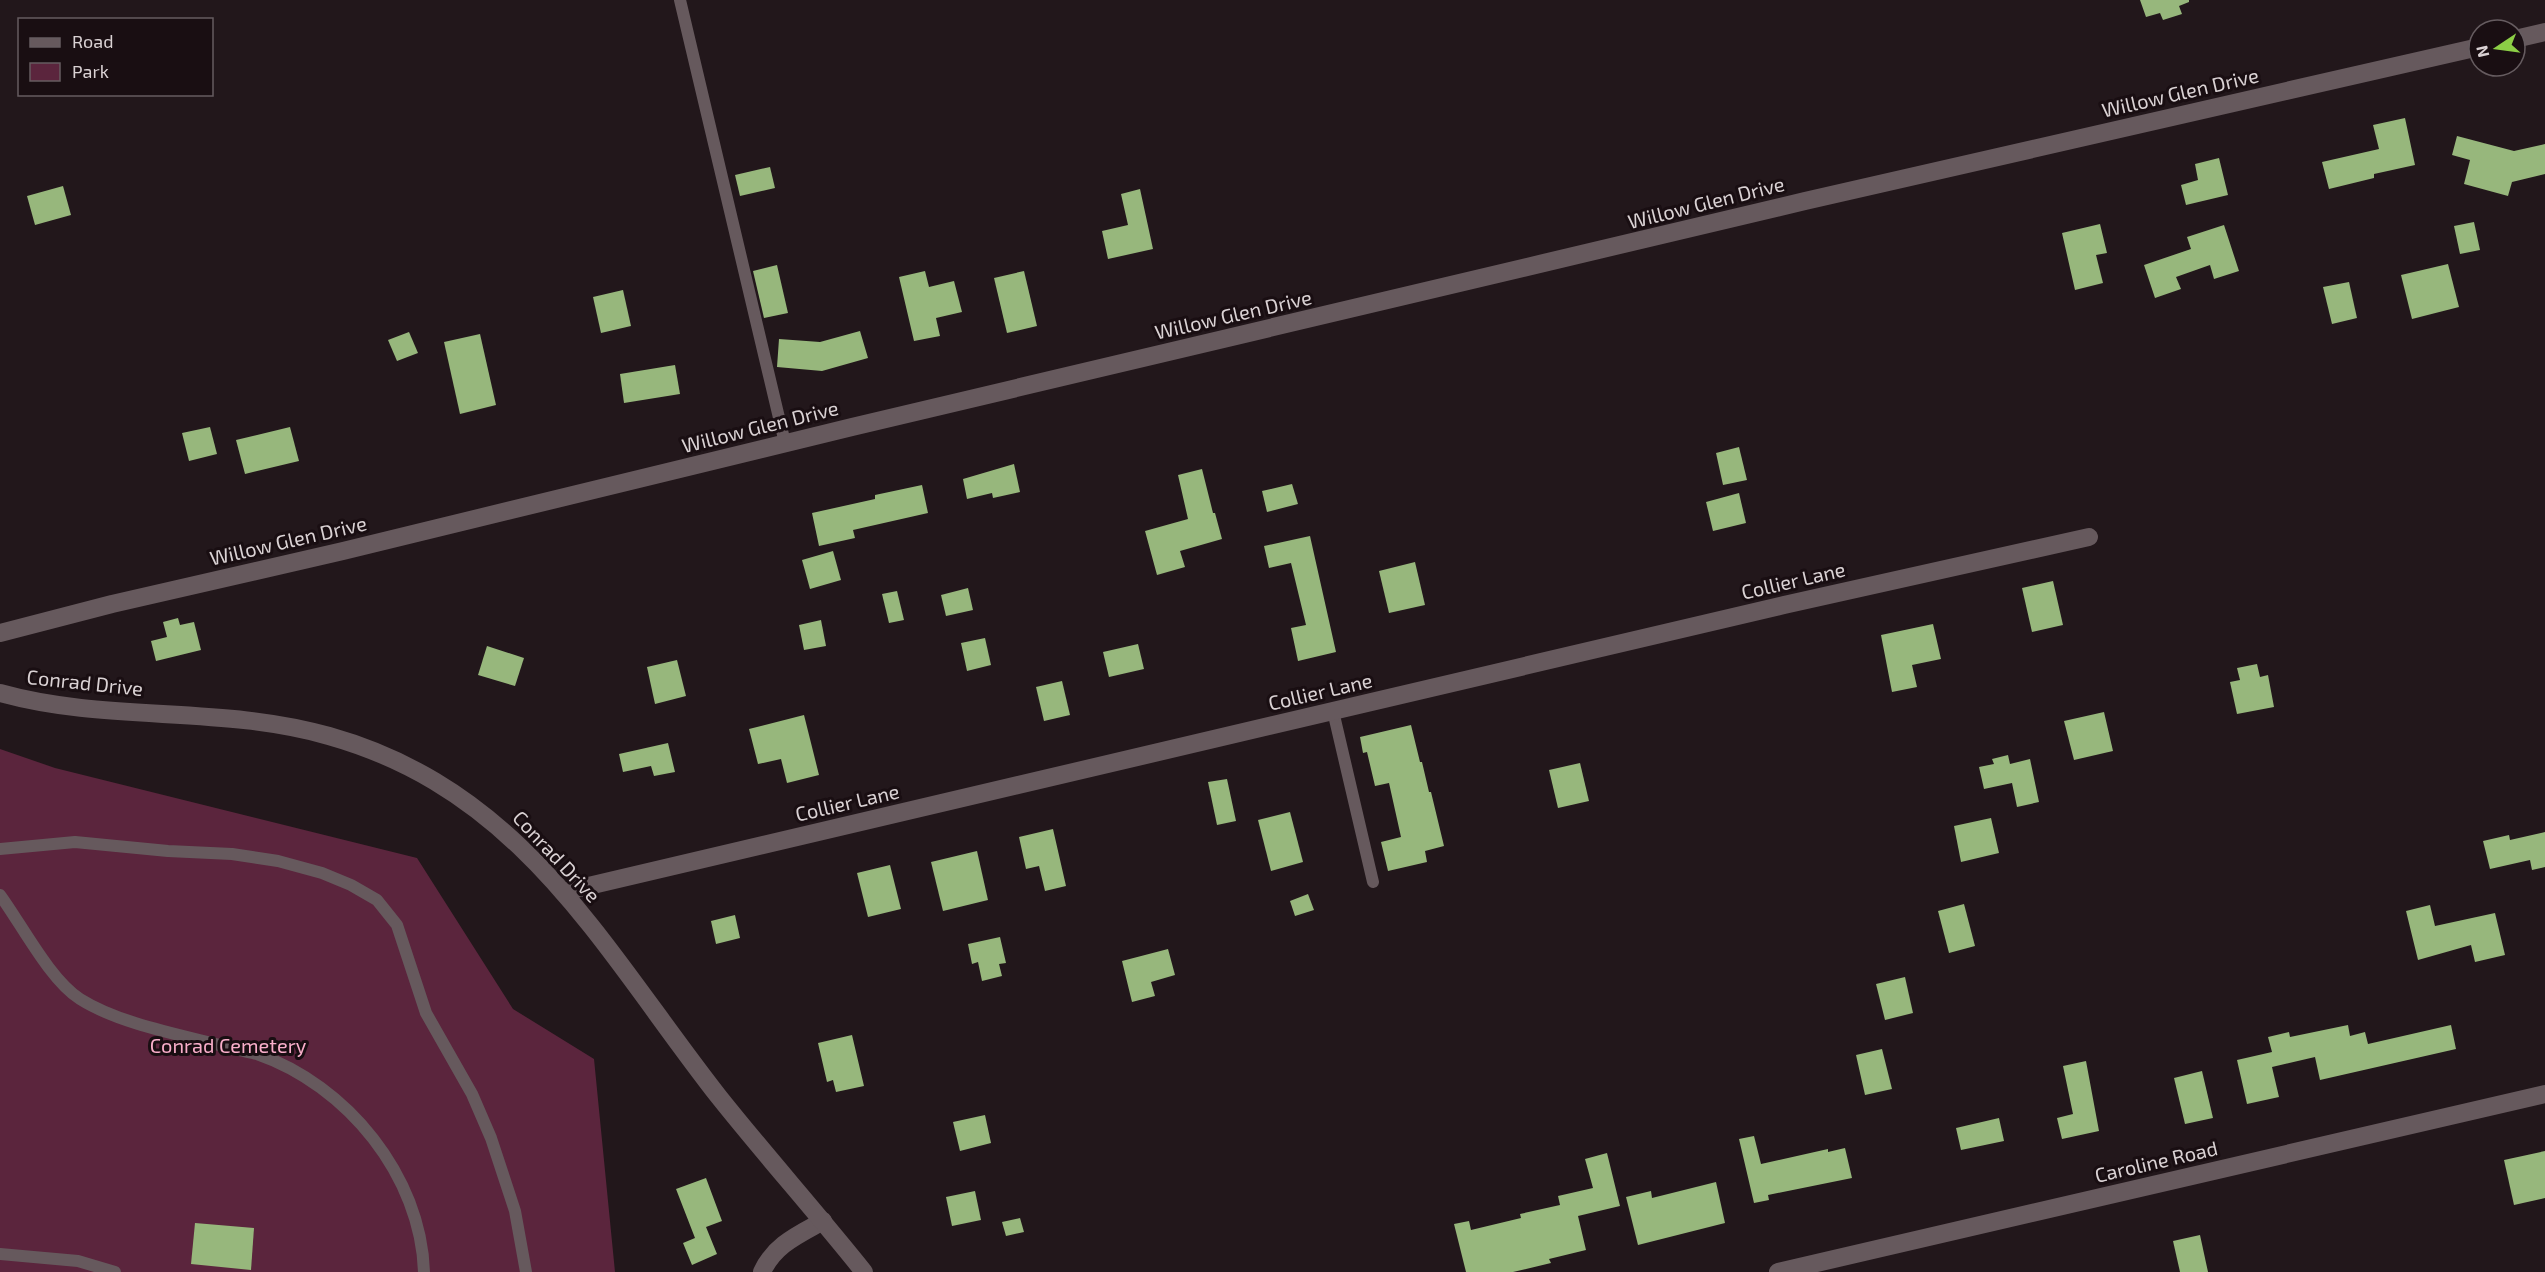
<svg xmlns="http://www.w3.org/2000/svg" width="2545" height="1272" viewBox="0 0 2545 1272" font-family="'Exo 2',sans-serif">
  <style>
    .green { fill: #5b253d }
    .building { fill: #97b77c }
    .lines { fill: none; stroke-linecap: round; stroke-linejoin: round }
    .lane { stroke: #66595d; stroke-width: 12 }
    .street { stroke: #66595d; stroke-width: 18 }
    .secondary { stroke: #66595d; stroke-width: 18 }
    .labels { text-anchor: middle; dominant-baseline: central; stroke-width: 6; stroke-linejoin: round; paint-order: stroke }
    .street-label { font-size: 20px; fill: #dad2d4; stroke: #190e12 }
    .park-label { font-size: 20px; fill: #f9aeca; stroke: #190e12 }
  </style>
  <rect width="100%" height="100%" fill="#22171b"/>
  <!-- green -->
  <polygon class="green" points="0,749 55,768 417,858 513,1009 594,1059 615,1272 0,1272"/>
  <!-- building -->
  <g class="building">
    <polygon points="2140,0 2189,0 2189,2 2179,6 2182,14 2163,20 2160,13 2146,17"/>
    <polygon points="2405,118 2415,165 2374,174 2374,178 2329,189 2322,162 2379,149 2373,125"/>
    <polygon points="2457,136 2514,151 2545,144 2545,174 2512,182 2508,196 2464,184 2470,160 2452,155"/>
    <polygon points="2219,158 2228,195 2186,205 2181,185 2198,180 2195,164"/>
    <polygon points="770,167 775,188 740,196 735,175"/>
    <polygon points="63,186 71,215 35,225 27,196"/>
    <polygon points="1140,189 1153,249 1108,259 1102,231 1128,225 1121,194"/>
    <polygon points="2474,222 2480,250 2460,254 2454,226"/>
    <polygon points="2100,224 2107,253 2096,255 2103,283 2075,290 2062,233"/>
    <polygon points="2224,225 2239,271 2214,279 2210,265 2176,277 2181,289 2155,298 2144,265 2191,249 2187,237"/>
    <polygon points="2448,264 2459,307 2412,319 2401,275"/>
    <polygon points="777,265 788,313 764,318 753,271"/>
    <polygon points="925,271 929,287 954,281 962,312 936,318 940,336 914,341 899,277"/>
    <polygon points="1024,271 1037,326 1007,333 994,278"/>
    <polygon points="2349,282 2357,318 2332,324 2323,287"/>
    <polygon points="623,290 631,326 601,333 593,297"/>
    <polygon points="860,331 868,358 822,371 777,367 779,339 820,342"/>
    <polygon points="409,332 418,353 397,361 388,340"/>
    <polygon points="480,334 496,405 460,414 444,342"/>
    <polygon points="675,365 680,394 624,403 620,374"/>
    <polygon points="210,427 217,454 189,461 182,433"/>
    <polygon points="290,427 299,461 245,474 236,440"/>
    <polygon points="1739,447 1747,480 1723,485 1716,453"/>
    <polygon points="1014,464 1020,492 993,498 992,493 967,499 963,479"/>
    <polygon points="1202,469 1213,513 1215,513 1222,539 1180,551 1185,567 1157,575 1145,531 1188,519 1178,475"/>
    <polygon points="1292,484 1298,504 1267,512 1262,491"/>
    <polygon points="922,485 928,513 853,530 855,538 819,546 812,513 875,499 875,495"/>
    <polygon points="1739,493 1746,523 1713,531 1706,502"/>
    <polygon points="1310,536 1336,652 1298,661 1291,628 1306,625 1291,563 1269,568 1264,546"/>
    <polygon points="833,551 841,580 810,589 802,560"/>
    <polygon points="1415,562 1425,605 1389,613 1379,571"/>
    <polygon points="2053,581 2063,625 2032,632 2022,588"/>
    <polygon points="968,588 973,610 946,616 941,595"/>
    <polygon points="897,591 904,620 889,623 882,594"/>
    <polygon points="178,618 180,625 194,622 201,650 156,661 151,641 167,637 163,622"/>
    <polygon points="821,620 826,646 804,650 799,625"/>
    <polygon points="1933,624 1941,659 1912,665 1917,687 1892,692 1881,635"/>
    <polygon points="985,638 991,665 967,671 961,643"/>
    <polygon points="1138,644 1144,669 1109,677 1103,652"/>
    <polygon points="487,646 524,658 515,686 478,675"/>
    <polygon points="677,660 686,696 655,704 647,667"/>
    <polygon points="2257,664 2260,677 2268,675 2274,707 2237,714 2230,682 2240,680 2237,668"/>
    <polygon points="1062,681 1070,715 1044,721 1036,687"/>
    <polygon points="2104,712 2113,751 2074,760 2064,721"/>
    <polygon points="804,715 819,775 787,783 781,759 758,764 749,729"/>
    <polygon points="1411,725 1420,762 1422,762 1429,792 1431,792 1444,846 1425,851 1427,862 1388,871 1381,842 1401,837 1389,783 1375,786 1367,752 1363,753 1360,737"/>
    <polygon points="668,743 675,772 654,776 651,766 623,772 619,754"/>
    <polygon points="2008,755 2010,764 2030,759 2039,802 2017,807 2012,783 1984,789 1979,767 1994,764 1992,759"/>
    <polygon points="1580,763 1589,801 1558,808 1549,770"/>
    <polygon points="1227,779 1236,821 1217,825 1208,782"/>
    <polygon points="1290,812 1303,862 1271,871 1258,820"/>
    <polygon points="1991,818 1999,853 1961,862 1954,826"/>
    <polygon points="1053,829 1066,886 1045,891 1039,866 1026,869 1019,837"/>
    <polygon points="2545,832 2545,867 2532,870 2530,860 2490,869 2483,841 2509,835 2510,840"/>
    <polygon points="977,851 988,900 943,911 931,862"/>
    <polygon points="890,865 901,909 868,917 857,873"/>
    <polygon points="1308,894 1314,910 1295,916 1290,901"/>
    <polygon points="1964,904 1975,946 1949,953 1938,911"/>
    <polygon points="2430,905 2435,926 2495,913 2505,955 2475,962 2471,945 2418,960 2406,911"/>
    <polygon points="735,915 740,938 716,944 711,921"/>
    <polygon points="1000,937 1006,963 999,964 1002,976 982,981 978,962 972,964 968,944"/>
    <polygon points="1168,949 1175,975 1151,982 1155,996 1132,1002 1122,961"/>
    <polygon points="1905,977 1913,1013 1885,1020 1876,984"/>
    <polygon points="2348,1025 2350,1036 2365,1032 2368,1044 2451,1025 2456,1049 2320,1080 2315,1057 2272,1067 2279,1097 2247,1104 2237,1060 2272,1052 2268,1037 2289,1032 2290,1037"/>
    <polygon points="852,1035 864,1086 836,1092 833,1080 827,1082 818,1043"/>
    <polygon points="1882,1049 1892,1089 1865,1095 1856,1055"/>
    <polygon points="2086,1061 2099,1131 2062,1139 2057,1118 2073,1114 2063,1066"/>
    <polygon points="2202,1071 2213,1118 2185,1124 2174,1078"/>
    <polygon points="985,1115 991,1143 960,1151 953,1122"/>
    <polygon points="1999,1118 2004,1141 1961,1150 1956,1128"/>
    <polygon points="1754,1136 1761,1164 1828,1149 1828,1152 1845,1148 1852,1178 1768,1195 1769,1200 1754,1203 1739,1139"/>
    <polygon points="2545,1151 2545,1198 2514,1205 2504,1160"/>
    <polygon points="1607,1153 1620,1206 1578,1216 1586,1250 1549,1259 1551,1263 1513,1272 1466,1272 1454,1224 1469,1221 1471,1230 1521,1218 1520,1214 1560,1205 1558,1196 1593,1188 1585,1159"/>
    <polygon points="706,1178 722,1221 706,1227 717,1254 692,1265 683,1243 695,1238 676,1189"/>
    <polygon points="1716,1182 1725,1223 1638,1245 1626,1197 1651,1191 1652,1198"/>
    <polygon points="975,1191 981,1220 952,1226 946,1197"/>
    <polygon points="1020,1218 1024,1232 1006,1236 1002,1222"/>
    <polygon points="195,1223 254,1228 251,1270 191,1264"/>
    <polygon points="2200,1235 2208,1272 2180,1272 2173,1241"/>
  </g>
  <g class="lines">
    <!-- lane -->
    <g class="lane">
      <polyline points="680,0 785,443"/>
      <polyline points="1333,711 1373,882"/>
      <polyline points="0,849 75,842 168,851 232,854 278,861 322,873 351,885 377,900 397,925 426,1013 472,1094 491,1138 515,1211 526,1272"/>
      <path d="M0 895C22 925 50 980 80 999 121 1025 187 1036 235 1049 242 1051 250 1052 257 1054 347 1085 421 1176 424 1272"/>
      <polyline points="0,1254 78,1261 115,1272"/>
    </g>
    <!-- street -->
    <g class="street">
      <polyline points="563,892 1784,605 2089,537"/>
      <path d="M762 1272C774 1245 798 1235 823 1221"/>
      <polyline points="1778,1272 2545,1094"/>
    </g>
    <!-- secondary -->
    <g class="secondary">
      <polyline points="2515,39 2545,32"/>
      <polyline points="0,633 112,604 343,551 852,427 1805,201 2479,47"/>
      <path d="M0 693C107 723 222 705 329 736 524 791 603 949 719 1097 766 1156 817 1213 864 1272"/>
    </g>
  </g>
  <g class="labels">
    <!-- street labels -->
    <g class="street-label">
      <text transform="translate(2180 92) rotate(-13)">Willow Glen Drive</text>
      <text transform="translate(1706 202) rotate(-14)">Willow Glen Drive</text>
      <text transform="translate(1233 314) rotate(-13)">Willow Glen Drive</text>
      <text transform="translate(760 426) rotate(-14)">Willow Glen Drive</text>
      <text transform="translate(288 540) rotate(-13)">Willow Glen Drive</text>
      <text transform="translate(1793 580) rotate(-13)">Collier Lane</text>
      <text transform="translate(85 682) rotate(6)">Conrad Drive</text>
      <text transform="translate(1320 691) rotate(-13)">Collier Lane</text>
      <text transform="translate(847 802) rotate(-13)">Collier Lane</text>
      <text transform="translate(557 856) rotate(47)">Conrad Drive</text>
      <text transform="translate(2156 1161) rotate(-13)">Caroline Road</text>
    </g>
    <!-- park labels -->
    <g class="park-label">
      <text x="228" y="1045">Conrad Cemetery</text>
    </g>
  </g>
  <!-- legend -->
  <rect x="18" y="18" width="195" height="78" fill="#190e12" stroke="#665c60" stroke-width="1.5"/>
  <rect x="30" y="38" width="30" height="9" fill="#66595d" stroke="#665c60" stroke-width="1.5"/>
  <text x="72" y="48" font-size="18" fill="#dad2d4">Road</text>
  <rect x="30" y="63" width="30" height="18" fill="#5b253d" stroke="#665c60" stroke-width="1.5"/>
  <text x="72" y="78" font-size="18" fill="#dad2d4">Park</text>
  <!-- north arrow -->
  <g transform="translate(2497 48) rotate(257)"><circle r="28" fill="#190e12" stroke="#665c60" stroke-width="1.5"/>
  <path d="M0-4.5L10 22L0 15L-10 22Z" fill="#8cce46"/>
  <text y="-9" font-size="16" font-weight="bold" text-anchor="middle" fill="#dad2d4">N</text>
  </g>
</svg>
